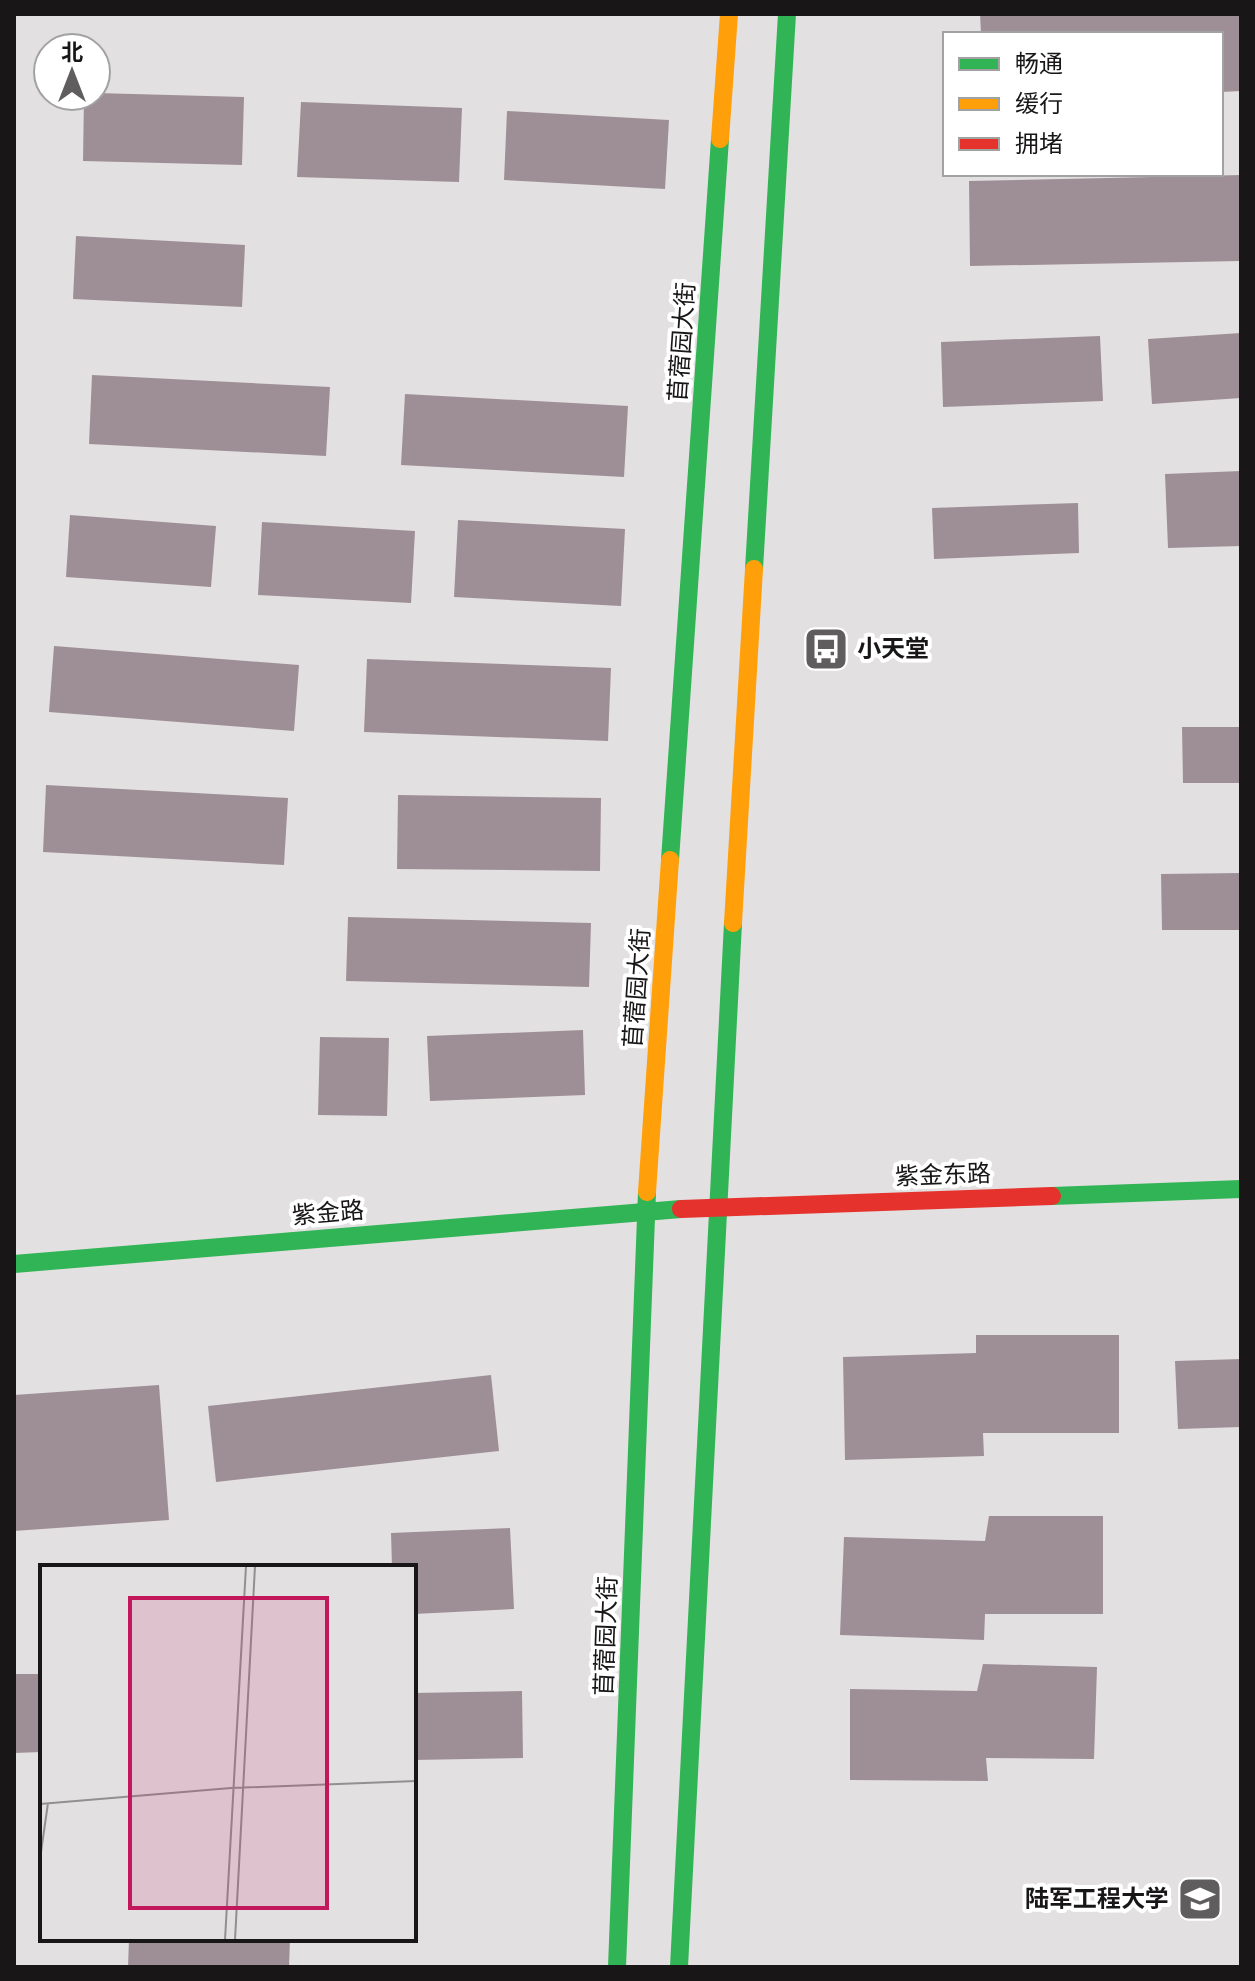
<svg xmlns="http://www.w3.org/2000/svg" width="1255" height="1981" viewBox="0 0 1255 1981" font-family="'Roboto Condensed','Noto Sans SC',sans-serif">
  <style>
    .building { fill: #9e8f96 }
    .lines { fill: none; stroke-linecap: round; stroke-linejoin: round }
    .fast { stroke: #30b455; stroke-width: 18 }
    .slow { stroke: #ff9f0a; stroke-width: 18 }
    .jam { stroke: #e5322d; stroke-width: 18 }
    .labels { text-anchor: middle; dominant-baseline: central; stroke-width: 8; stroke-linejoin: round; paint-order: stroke }
    .street-label { font-size: 24px; fill: #181617; stroke: #fff }
    .poi-label { font-size: 24px; font-weight: bold; fill: #181617; stroke: #fff; text-anchor: start }
    .inset-road { fill: none; stroke: #928f90; stroke-width: 2 }
    .view { fill: #c2185b; fill-opacity: 0.15; stroke: #c2185b; stroke-width: 4 }
    .inset-edge { fill: none; stroke: #181617; stroke-width: 4 }
  </style>
  <rect width="100%" height="100%" fill="#e3e0e1"/>
  <!-- building -->
  <g class="building">
    <polygon points="980,14 1241,14 1241,91 1221,92 1221,34 981,34"/>
    <polygon points="96,93 244,97 242,165 83,161 84,96"/>
    <polygon points="301,102 462,108 459,182 297,177"/>
    <polygon points="507,111 669,120 665,189 504,180"/>
    <polygon points="1241,175 1241,261 970,266 969,181"/>
    <polygon points="76,236 245,245 242,307 73,299"/>
    <polygon points="1241,333 1241,398 1152,404 1148,339"/>
    <polygon points="1100,336 1103,401 943,407 941,342"/>
    <polygon points="92,375 330,387 326,456 89,444"/>
    <polygon points="405,394 628,406 624,477 401,465"/>
    <polygon points="1241,471 1241,546 1168,548 1165,474"/>
    <polygon points="1078,503 1079,553 934,559 932,508"/>
    <polygon points="70,515 216,526 211,587 66,577"/>
    <polygon points="458,520 625,529 621,606 454,597"/>
    <polygon points="262,522 415,531 411,603 258,595"/>
    <polygon points="54,646 299,665 294,731 49,712"/>
    <polygon points="367,659 611,668 608,741 364,732"/>
    <polygon points="1182,727 1241,727 1241,783 1183,783"/>
    <polygon points="46,785 288,798 284,865 43,852"/>
    <polygon points="398,795 601,798 600,871 397,869"/>
    <polygon points="1241,873 1241,930 1162,930 1161,874"/>
    <polygon points="348,917 591,923 589,987 346,981"/>
    <polygon points="583,1030 585,1095 430,1101 427,1036"/>
    <polygon points="320,1037 389,1038 387,1116 318,1115"/>
    <polygon points="976,1335 1119,1335 1119,1433 983,1433 984,1456 845,1460 843,1357 976,1353"/>
    <polygon points="1241,1359 1241,1427 1178,1429 1175,1361"/>
    <polygon points="491,1375 499,1451 216,1482 208,1406"/>
    <polygon points="159,1385 169,1520 14,1531 14,1395"/>
    <polygon points="989,1516 1103,1516 1103,1614 985,1614 984,1640 840,1635 844,1537 985,1541"/>
    <polygon points="510,1528 514,1609 414,1614 414,1567 392,1567 391,1533"/>
    <polygon points="983,1664 1097,1667 1094,1759 986,1758 988,1781 850,1780 850,1689 977,1691"/>
    <polygon points="14,1674 42,1674 42,1752 14,1753"/>
    <polygon points="522,1691 523,1758 414,1760 414,1693"/>
    <polygon points="129,1939 290,1939 289,1967 128,1967"/>
  </g>
  <g class="lines">
    <!-- fast -->
    <g class="fast">
      <polyline points="754,569 787,14"/>
      <polyline points="670,860 720,139"/>
      <polyline points="1052,1196 1241,1189"/>
      <polyline points="14,1264 681,1209"/>
      <polyline points="617,1967 647,1192"/>
      <polyline points="679,1967 733,923"/>
    </g>
    <!-- slow -->
    <g class="slow">
      <polyline points="720,139 729,14"/>
      <polyline points="733,923 754,569"/>
      <polyline points="647,1192 670,860"/>
    </g>
    <!-- jam -->
    <polyline class="jam" points="681,1209 1052,1196"/>
  </g>
  <!-- icons -->
  <defs>
    <g id="bus-square" transform="scale(2.3)"><rect x="-9" y="-9" width="18" height="18" rx="4" fill="#5f5d5e" stroke="#fff"/><path d="M-5-6H5V4H4V6H2V4H-2V6H-4V4H-5ZM-3.5-4V0h7V-4ZM-3.5 1.2v1.5H-2V1.2ZM2 1.2v1.5H3.5V1.2Z" fill="#fff"/></g>
    <g id="university-square" transform="scale(2.3)"><rect x="-9" y="-9" width="18" height="18" rx="4" fill="#5f5d5e" stroke="#fff"/><path d="M0-5L7-2L0 1L-7-2ZM-4 1L0 2.5L4 1V4Q0 6-4 4Z" fill="#fff"/></g>
  </defs>
  <g fill-rule="evenodd">
    <use href="#bus-square" x="826" y="649"/>
    <use href="#university-square" x="1200" y="1899"/>
  </g>
  <g class="labels">
    <!-- street labels -->
    <g class="street-label">
      <text transform="translate(682 342) rotate(-86)">苜蓿园大街</text>
      <text transform="translate(637 988) rotate(-86)">苜蓿园大街</text>
      <text transform="translate(943 1175) rotate(-2)">紫金东路</text>
      <text transform="translate(328 1213) rotate(-5)">紫金路</text>
      <text transform="translate(606 1636) rotate(-88)">苜蓿园大街</text>
    </g>
    <!-- poi labels -->
    <g class="poi-label">
      <text x="857" y="649">小天堂</text>
      <text x="1169" y="1899" text-anchor="end">陆军工程大学</text>
    </g>
  </g>
  <!-- overview -->
  <g transform="translate(40 1565)">
    <rect width="376" height="376" fill="#e3e0e1"/>
    <path class="inset-road" d="M0 239 191 223 376 216M0 294 8 238M185 375 206 1M195 375 215 1"/>
    <path class="view" d="M90 33H287V343H90Z"/>
    <rect width="376" height="376" class="inset-edge"/>
  </g>
  <!-- border -->
  <rect width="1255" height="1981" fill="none" stroke="#181617" stroke-width="32"/>
  <!-- legend -->
  <rect x="943" y="32" width="280" height="144" fill="#ffffff" stroke="#a3a2a2" stroke-width="2"/>
  <rect x="959" y="58" width="40" height="12" fill="#30b455" stroke="#a3a2a2" stroke-width="2"/>
  <text x="1015" y="72" font-size="24" fill="#181617">畅通</text>
  <rect x="959" y="98" width="40" height="12" fill="#ff9f0a" stroke="#a3a2a2" stroke-width="2"/>
  <text x="1015" y="112" font-size="24" fill="#181617">缓行</text>
  <rect x="959" y="138" width="40" height="12" fill="#e5322d" stroke="#a3a2a2" stroke-width="2"/>
  <text x="1015" y="152" font-size="24" fill="#181617">拥堵</text>
  <!-- north arrow -->
  <g transform="translate(72 72)"><circle r="38" fill="#ffffff" stroke="#a3a2a2" stroke-width="2"/>
  <path d="M0-6L14 30L0 20L-14 30Z" fill="#5f5d5e"/>
  <text y="-12" font-size="22" font-weight="bold" text-anchor="middle" fill="#181617">北</text>
  </g>
</svg>
